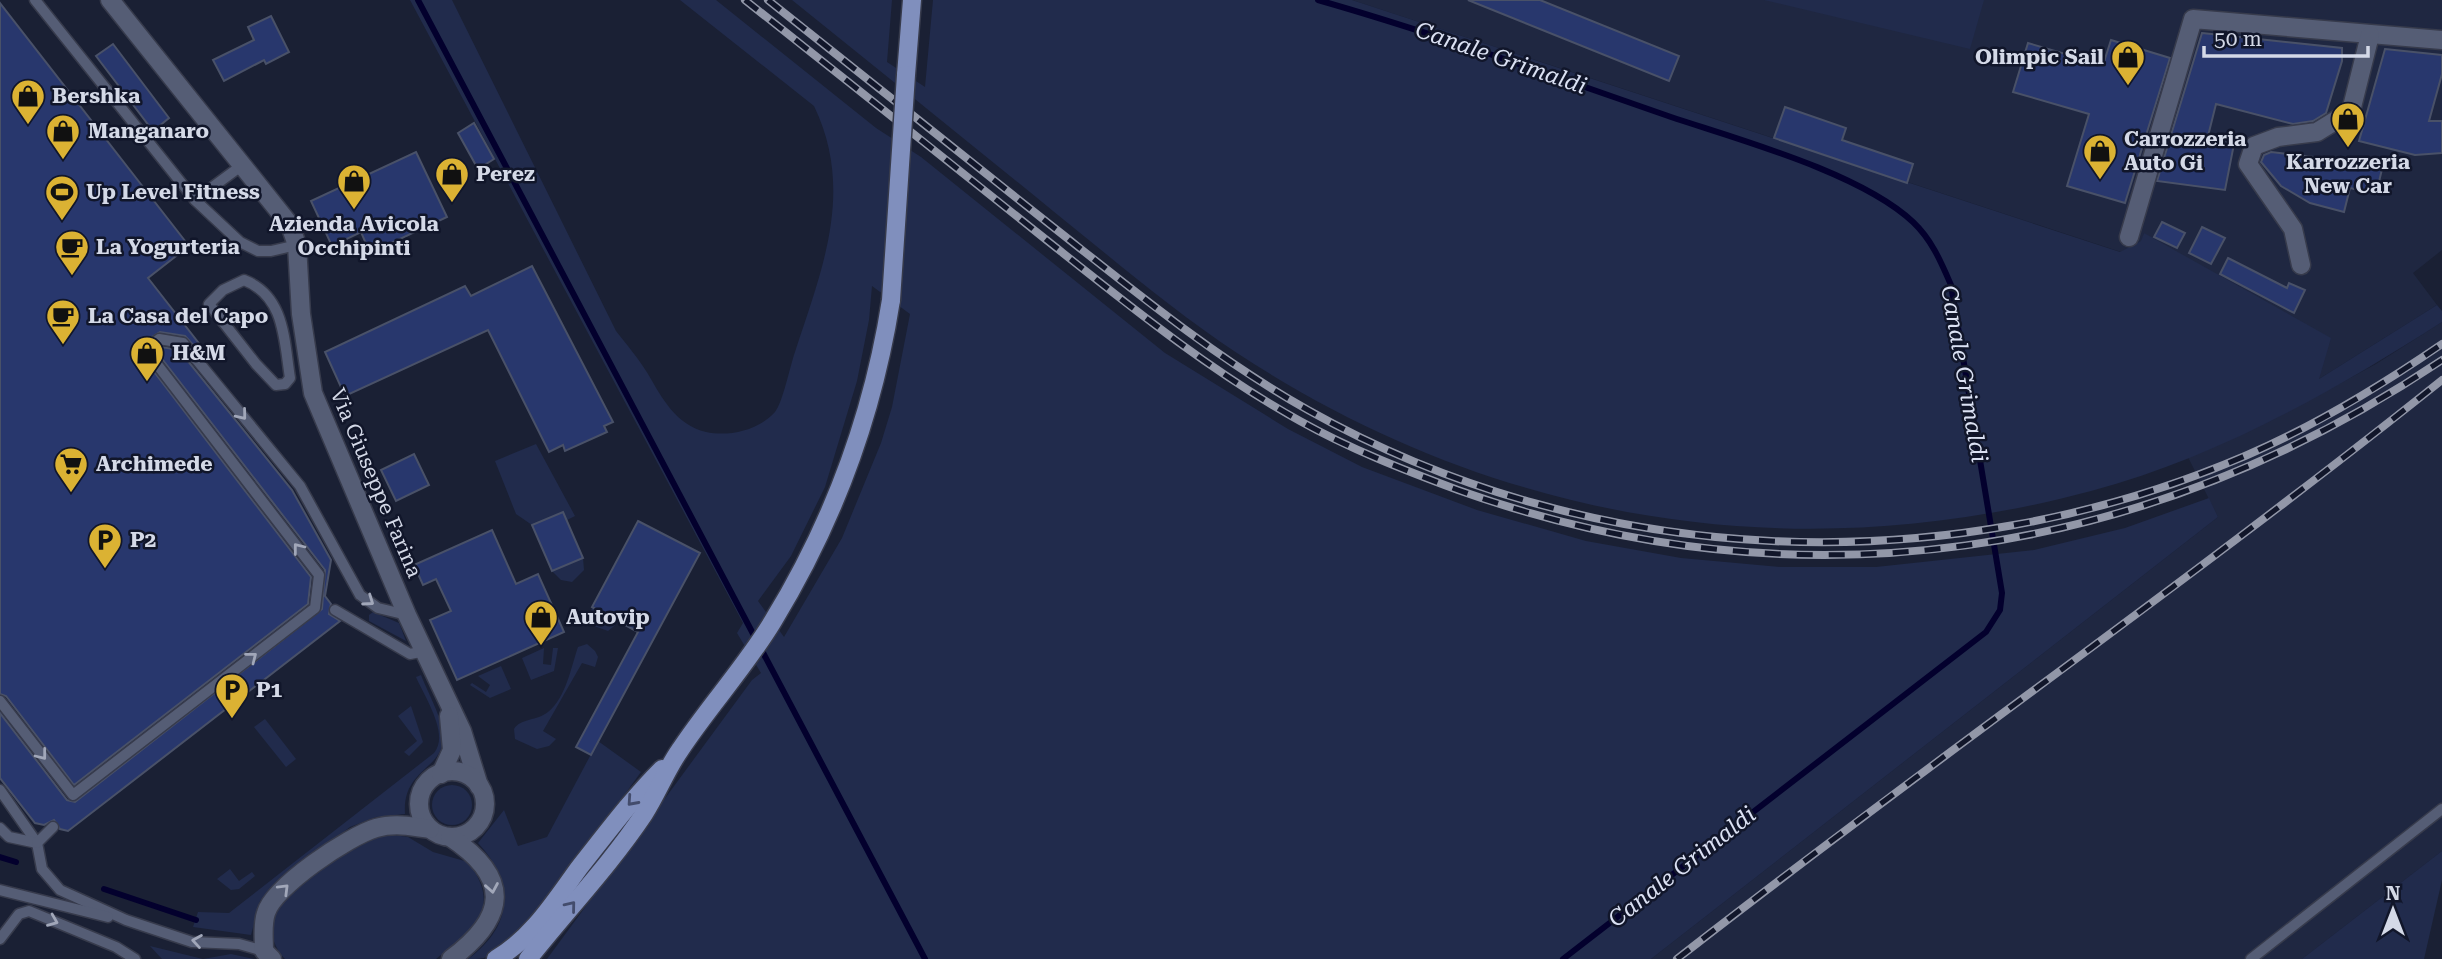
<svg xmlns="http://www.w3.org/2000/svg" width="2442" height="959" viewBox="0 0 2442 959" font-family="'Roboto Serif',serif">
  <style>
    .built { fill: #1f2741 }
    .green { fill: #212b4c; fill-rule: evenodd }
    .lines { fill: none; stroke-linecap: round; stroke-linejoin: round }
    .stream { stroke: #03002d; stroke-width: 6 }
    .building { fill: #28376d; stroke: #495168; stroke-width: 2 }
    .lane-casing { stroke: #373b4c; stroke-width: 13 }
    .street-casing { stroke: #373b4c; stroke-width: 21 }
    .primary-casing { stroke: #373b4c; stroke-width: 21 }
    .lane { stroke: #555d75; stroke-width: 10 }
    .street { stroke: #555d75; stroke-width: 18 }
    .primary { stroke: #808fbd; stroke-width: 18 }
    .rail-casing { stroke: #9297a8; stroke-width: 8 }
    .rail { stroke: #11162a; stroke-width: 5; stroke-dasharray: 16; stroke-linecap: butt }
    .primary-bridge-casing { stroke: #373b4c; stroke-width: 21; stroke-linecap: butt }
    .primary-bridge { stroke: #808fbd; stroke-width: 18 }
    .oneway { stroke: #a1a7b9 }
    .oneway2 { stroke: #434c6c }
    .labels { text-anchor: middle; dominant-baseline: central; stroke-width: 5; stroke-linejoin: round; paint-order: stroke }
    .poi-label { font-size: 21px; font-weight: bold; fill: #d4d9e7; stroke: #11162a; text-anchor: start }
    .street-label { font-size: 21px; fill: #d4d9e7; stroke: #11162a }
    .water-label { font-size: 23px; font-style: italic; fill: #dbe1f3; stroke: #11162a }
  </style>
  <rect width="100%" height="100%" fill="#1a2034"/>
  <!-- built -->
  <g class="built">
    <polygon points="1352,0 2442,0 2442,250 2413,273 2437,305 2319,379 2144,233 2142,241 2121,252"/>
    <polygon points="2442,322 2442,851 2302,959 1651,959 2218,517 2188,457 2272,420 2376,364"/>
  </g>
  <!-- green -->
  <g class="green">
    <path d="M410 0H452L616 331C627 345 639 359 648 374 662 398 676 425 706 432 729 437 759 430 775 412 783 402 790 366 795 352 822 269 855 191 814 106L680 0H716L876 128 921 157 1165 353 1288 429 1362 467 1477 510 1586 541 1681 558 1781 567H1876L2034 550 2125 528 2209 498 2218 517 1651 959H547L752 680 761 673 737 633 743 623ZM872 286 910 314 892 407 881 443 842 538 784 637 758 601 791 556 825 487 857 381 869 320Z"/>
    <path d="M792 0H892L887 62 925 87 933 0H1352L2120 252 2141 241 2144 233 2331 338 2319 379 2437 305 2442 311V322C2334 391 2216 458 2091 491 1792 571 1496 523 1237 353 1172 310 1113 259 1053 211 966 140 879 70 792 0Z"/>
    <polygon points="1764,0 1984,0 1970,49"/>
    <polygon points="536,444 575,516 567,520 563,512 532,525 516,514 495,461"/>
    <polygon points="583,558 584,570 572,582 561,580 552,571"/>
    <polygon points="592,607 619,622 608,631 594,626 590,618"/>
    <polygon points="373,612 399,623 406,641 369,621 369,615"/>
    <path d="M587 644 595 651 598 657 595 667 582 663 543 731 556 739 549 746 537 749 515 739 514 729C521 718 537 721 548 712 566 698 571 667 578 647Z"/>
    <polygon points="544,648 543,664 551,665 553,648 558,648 554,671 531,680 522,658"/>
    <polygon points="501,666 511,689 490,698 470,685 472,683 486,692 490,685 478,676"/>
    <path d="M421 675C428 693 442 717 443 736 444 770 402 768 405 814L376 817 350 827 274 885 260 901 251 935 193 927 198 912 229 913 434 753C450 734 424 696 416 677Z"/>
    <polygon points="411,706 423,742 409,756 404,752 417,741 398,716"/>
    <polygon points="265,719 296,759 286,767 254,727"/>
    <path d="M598 741 641 772C609 815 529 940 484 958 479 959 473 959 468 959 513 926 516 883 478 843L504 810 518 846 547 837Z"/>
    <circle cx="452" cy="805" r="20"/>
    <path d="M387 834 408 837 433 852 468 862C503 908 474 930 436 959H285C275 949 269 933 274 919 284 890 358 843 387 834Z"/>
    <polygon points="2442,851 2442,880 2424,959 2302,959"/>
    <polygon points="230,869 239,881 252,872 255,876 239,889 231,890 217,879"/>
    <polygon points="150,946 203,959 231,954 254,959 162,959"/>
  </g>
  <g class="lines">
    <!-- stream -->
    <g class="stream">
      <polyline points="418,0 925,959"/>
      <path d="M1318 0C1437 34 1553 76 1671 117 1740 140 1861 173 1913 222 1932 240 1941 262 1951 285L2002 593 2000 610 1986 632 1563 959"/>
      <polyline points="0,857 16,862"/>
      <polyline points="104,889 196,920"/>
    </g>
  </g>
  <!-- building -->
  <g class="building">
    <polygon points="1468,0 1540,0 1679,56 1669,81"/>
    <polygon points="0,3 189,246 148,278 208,355 205,358 185,336 160,332 141,344 139,352 311,577 308,604 74,785 6,696 0,694"/>
    <polygon points="271,16 289,52 266,64 264,60 224,81 213,60 254,40 248,27"/>
    <polygon points="2202,33 2342,48 2342,61 2326,113 2313,121 2293,124 2216,104 2208,136 2234,144 2225,190 2157,181"/>
    <polygon points="2111,40 2170,58 2125,203 2067,186 2089,114 2013,92 2028,43 2103,65"/>
    <polygon points="113,44 169,118 153,131 96,56"/>
    <polygon points="2385,49 2442,55 2442,74 2429,121 2442,121 2442,153 2415,155 2359,141"/>
    <polygon points="1785,107 1846,128 1842,140 1913,164 1907,183 1774,138"/>
    <polygon points="474,123 494,159 478,169 458,133"/>
    <polygon points="416,152 447,217 370,253 361,232 332,246 311,201"/>
    <polygon points="2271,152 2383,165 2376,194 2350,188 2344,212 2310,203 2281,186 2261,162 2264,155"/>
    <polygon points="2162,222 2185,233 2177,248 2154,237"/>
    <polygon points="2202,227 2225,238 2211,264 2189,253"/>
    <polygon points="2228,258 2287,288 2289,283 2305,290 2294,313 2220,274"/>
    <polygon points="532,266 613,422 604,426 607,432 565,451 563,445 549,452 488,330 345,396 325,352 465,286 471,296"/>
    <polygon points="161,347 179,350 292,490 331,560 325,596 331,604 329,614 340,621 68,831 60,829 54,820 44,825 35,823 0,778 0,713 67,800 75,802 322,609 325,570 156,351"/>
    <polygon points="414,454 429,485 396,501 381,470"/>
    <polygon points="563,512 583,558 552,571 532,525"/>
    <polygon points="638,521 700,553 591,755 576,747 638,632 592,607"/>
    <polygon points="492,530 516,584 538,574 564,632 457,680 430,620 451,611 436,579 423,585 414,565"/>
  </g>
  <g class="lines">
    <!-- lane casing -->
    <g class="lane-casing">
      <g id="lane">
        <polyline points="35,0 195,200 240,242 258,251 271,251 297,245"/>
        <polyline points="195,200 241,166"/>
        <path d="M244 280C285 296 284 340 290 378L285 384 276 385 256 364 209 304 223 290Z"/>
        <polyline points="335,610 410,654 425,651"/>
        <polyline points="0,701 73,795 315,608 319,575 146,350 159,339 183,343 300,486 360,595 378,608 407,615"/>
        <polyline points="0,790 37,843 42,869 60,890 126,920 192,942 239,944 264,951"/>
        <polyline points="0,828 9,837 37,843"/>
        <polyline points="37,843 53,827"/>
        <polyline points="0,890 108,917"/>
        <polyline points="0,939 19,914 29,911 116,947 135,959"/>
        <polyline points="2251,959 2442,809"/>
      </g>
    </g>
    <!-- street casing -->
    <g class="street-casing">
      <g id="street">
        <polyline points="110,0 290,225 297,245 301,314 313,393 407,615 462,731 479,786"/>
        <polyline points="2129,237 2193,19 2442,40"/>
        <polyline points="2301,265 2293,229 2248,164 2254,146 2278,137 2317,132 2351,111 2370,35"/>
        <circle cx="452" cy="804" r="33"/>
        <polyline points="441,774 452,750 449,716"/>
        <path d="M450 837C512 878 507 917 451 959"/>
        <path d="M272 959 264 951C264 938 262 925 266 913 274 886 349 836 376 828 394 823 411 826 430 829"/>
      </g>
    </g>
    <!-- primary casing -->
    <g class="primary-casing">
      <g id="primary">
        <polyline points="906,75 912,0"/>
        <path d="M496 959C532 938 555 901 579 868 606 834 631 800 662 769"/>
        <path d="M528 959C566 911 610 865 644 814 657 794 666 770 680 750 709 706 746 666 773 621 834 521 873 415 891 300"/>
      </g>
    </g>
    <!-- lane -->
    <use href="#lane" class="lane"/>
    <!-- street -->
    <use href="#street" class="street"/>
    <!-- primary -->
    <use href="#primary" class="primary"/>
    <!-- rail casing -->
    <g class="rail-casing">
      <g id="rail">
        <path d="M745 0C845 79 944 158 1044 238 1126 303 1208 370 1300 421 1350 449 1404 470 1458 490 1798 611 2144 560 2442 360"/>
        <path d="M768 0C861 74 955 149 1048 223 1132 289 1215 358 1308 410 1593 570 1946 584 2245 456 2315 426 2379 387 2442 344"/>
        <path d="M1677 959C1929 762 2192 580 2442 380"/>
      </g>
    </g>
    <!-- rail -->
    <use href="#rail" class="rail"/>
    <!-- primary-bridge casing -->
    <g class="primary-bridge-casing">
      <polyline id="primary-bridge" points="891,300 906,75"/>
    </g>
    <!-- primary-bridge -->
    <use href="#primary-bridge" class="primary-bridge"/>
  </g>
  <!-- one-way arrows -->
  <defs><path id="oneway-chevron" d="M-2-3.5L2.5 0L-2 3.5" fill="none" stroke-width="1.6" stroke-linecap="round" stroke-linejoin="round" transform="scale(1.75)"/></defs>
  <g class="oneway">
    <use href="#oneway-chevron" transform="translate(242 415) rotate(51)"/>
    <use href="#oneway-chevron" transform="translate(298 548) rotate(-128)"/>
    <use href="#oneway-chevron" transform="translate(369 601) rotate(35)"/>
    <use href="#oneway-chevron" transform="translate(252 657) rotate(-38)"/>
    <use href="#oneway-chevron" transform="translate(42 755) rotate(52)"/>
    <use href="#oneway-chevron" transform="translate(492 888) rotate(80)"/>
    <use href="#oneway-chevron" transform="translate(284 889) rotate(-45)"/>
    <use href="#oneway-chevron" transform="translate(53 921) rotate(22)"/>
    <use href="#oneway-chevron" transform="translate(197 941) rotate(-171)"/>
  </g>
  <g class="oneway2">
    <use href="#oneway-chevron" transform="translate(632 801) rotate(132)"/>
    <use href="#oneway-chevron" transform="translate(571 906) rotate(-51)"/>
  </g>
  <!-- icons -->
  <defs>
    <g id="shop-pin" transform="scale(1.75)"><path d="M0 17L-7.5 6A9.5 9.5 0 1 1 7.5 6Z" fill="#dbb233" stroke="#11162a"/><path d="M-5-2.5h2.3a2.7 3.5 0 0 1 5.4 0H5L5.5 6h-11ZM-1.5-2.5h3a1.5 2.3 0 0 0-3 0Z" fill="#111"/></g>
    <g id="stadium-pin" transform="scale(1.75)"><path d="M0 17L-7.5 6A9.5 9.5 0 1 1 7.5 6Z" fill="#dbb233" stroke="#11162a"/><path d="M0-5a6.5 5 0 1 0 0 10a6.5 5 0 1 0 0-10ZM-3.5-1.8h7v3.6h-7Z" fill="#111"/></g>
    <g id="cafe-pin" transform="scale(1.75)"><path d="M0 17L-7.5 6A9.5 9.5 0 1 1 7.5 6Z" fill="#dbb233" stroke="#11162a"/><path d="M-5.5-4.5H6V0H3Q3 3.5 0 3.5H-2.5Q-5.5 3.5-5.5 0ZM3-3.2v2h1.7v-2ZM-6 4.5H4V6H-6Z" fill="#111"/></g>
    <g id="supermarket-pin" transform="scale(1.75)"><path d="M0 17L-7.5 6A9.5 9.5 0 1 1 7.5 6Z" fill="#dbb233" stroke="#11162a"/><path d="M-6-5.5h2.5l.6 2H6L4.5 2H-2.5L-4.4-4H-6ZM-1.5 3.2a1.3 1.3 0 1 0 .1 0ZM3 3.2a1.3 1.3 0 1 0 .1 0Z" fill="#111"/></g>
    <g id="parking-pin" transform="scale(1.75)"><path d="M0 17L-7.5 6A9.5 9.5 0 1 1 7.5 6Z" fill="#dbb233" stroke="#11162a"/><path d="M-3.5-5.5H1a3.5 3.5 0 0 1 0 7H-1V5.5H-3.5ZM-1-3.4V-.6H.8a1.4 1.4 0 0 0 0-2.8Z" fill="#111"/></g>
  </defs>
  <g fill-rule="evenodd">
    <use href="#shop-pin" x="2128" y="57"/>
    <use href="#shop-pin" x="28" y="96"/>
    <use href="#shop-pin" x="2348" y="119"/>
    <use href="#shop-pin" x="63" y="131"/>
    <use href="#shop-pin" x="2100" y="151"/>
    <use href="#shop-pin" x="452" y="174"/>
    <use href="#shop-pin" x="354" y="181"/>
    <use href="#stadium-pin" x="62" y="192"/>
    <use href="#cafe-pin" x="72" y="247"/>
    <use href="#cafe-pin" x="63" y="316"/>
    <use href="#shop-pin" x="147" y="353"/>
    <use href="#supermarket-pin" x="71" y="464"/>
    <use href="#parking-pin" x="105" y="540"/>
    <use href="#shop-pin" x="541" y="617"/>
    <use href="#parking-pin" x="232" y="690"/>
  </g>
  <g class="labels">
    <!-- poi labels -->
    <g class="poi-label">
      <text x="2104" y="57" text-anchor="end">Olimpic Sail</text>
      <text x="52" y="96">Bershka</text>
      <text x="88" y="131">Manganaro</text>
      <text x="2124" y="139">Carrozzeria<tspan x="2124" dy="24">Auto Gi</tspan></text>
      <text x="2348" y="162" text-anchor="middle">Karrozzeria<tspan x="2348" dy="24">New Car</tspan></text>
      <text x="476" y="174">Perez</text>
      <text x="86" y="192">Up Level Fitness</text>
      <text x="354" y="224" text-anchor="middle">Azienda Avicola<tspan x="354" dy="24">Occhipinti</tspan></text>
      <text x="96" y="247">La Yogurteria</text>
      <text x="88" y="316">La Casa del Capo</text>
      <text x="172" y="353">H&amp;M</text>
      <text x="96" y="464">Archimede</text>
      <text x="130" y="540">P2</text>
      <text x="566" y="617">Autovip</text>
      <text x="256" y="690">P1</text>
    </g>
    <!-- street labels -->
    <g class="street-label">
      <text transform="translate(376 483) rotate(67)">Via Giuseppe Farina</text>
    </g>
    <!-- water labels -->
    <g class="water-label">
      <text transform="translate(1501 58) rotate(19)">Canale Grimaldi</text>
      <text transform="translate(1964 374) rotate(80)">Canale Grimaldi</text>
      <text transform="translate(1682 867) rotate(-38)">Canale Grimaldi</text>
    </g>
  </g>
  <!-- north arrow -->
  <g transform="translate(2393 910)" stroke="#11162a" stroke-width="5" paint-order="stroke">
  <path d="M0-5L12 26L0 18L-12 26Z" fill="#d4d9e7"/>
  <text y="-10" font-size="19" font-weight="bold" text-anchor="middle" fill="#d4d9e7">N</text>
  </g>
  <!-- scale -->
  <path d="M2204 46v10h164v-10" fill="none" stroke="#d4d9e7" stroke-width="3.5"/>
  <text x="2214" y="46" font-size="21" fill="#d4d9e7" stroke="#11162a" stroke-width="5" paint-order="stroke">50 m</text>
</svg>
